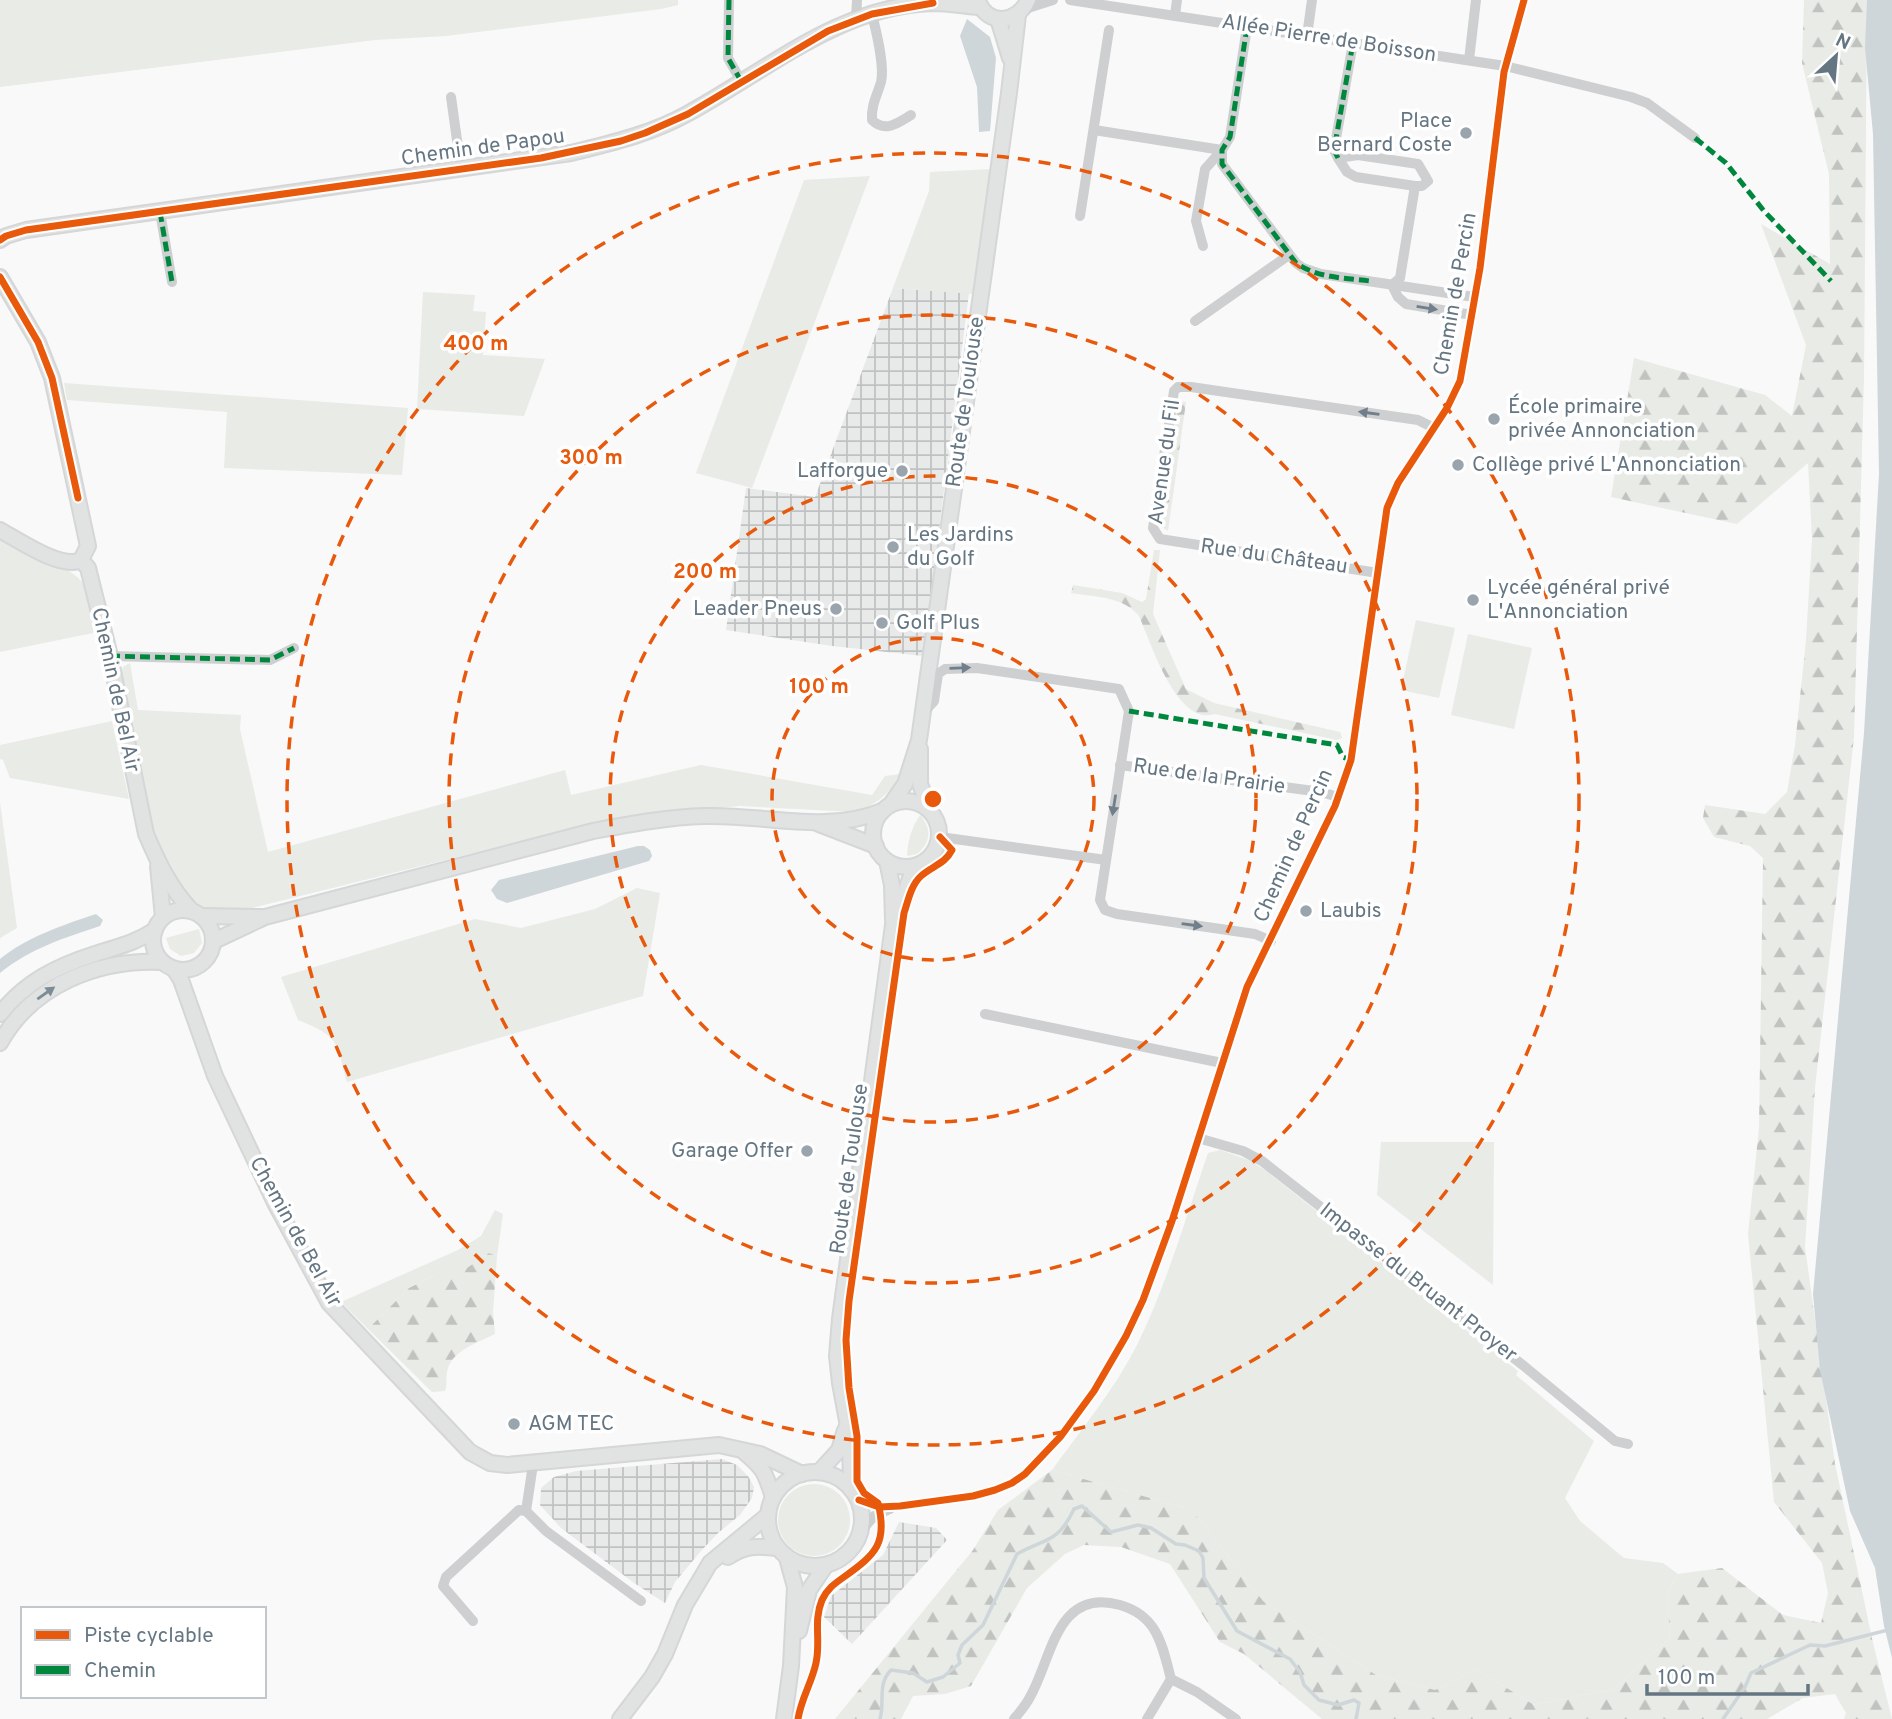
<svg xmlns="http://www.w3.org/2000/svg" width="1892" height="1719" viewBox="0 0 1892 1719" font-family="Overpass,sans-serif">
  <style>
    .industrial { fill: url(#industrial-grid) }
    .green { fill: #e8ebe6 }
    .forest { fill: url(#forest-firs) }
    .water { fill: #ced6d9 }
    .lines { fill: none; stroke-linecap: round; stroke-linejoin: round }
    .stream { stroke: #ced6d9; stroke-width: 3.5 }
    .secondary-casing { stroke: #d5d6d7; stroke-width: 18 }
    .street { stroke: #cecfd0; stroke-width: 10 }
    .secondary { stroke: #e1e2e2; stroke-width: 14 }
    .quiet { stroke: #00873e; stroke-width: 5; stroke-dasharray: 10 5; stroke-linecap: butt }
    .cycleway-casing { stroke: #fff; stroke-width: 11 }
    .cycleway { stroke: #e8590c; stroke-width: 7 }
    .oneway { fill: #707f8b }
    .oneway2 { fill: #7e8c96 }
    .ring { fill: none; stroke: #e8590c; stroke-width: 3.5; stroke-dasharray: 12 9 }
    .poi-dot { fill: #99a4ac; stroke: #fff; stroke-width: 2.5 }
    .labels { text-anchor: middle; dominant-baseline: central; stroke-width: 7; stroke-linejoin: round; paint-order: stroke }
    .street-label { font-size: 21px; fill: #657683; stroke: #fff }
    .poi-label { font-size: 21px; fill: #657683; stroke: #fff; text-anchor: start }
    .centre { fill: #e8590c; stroke: #fff; stroke-width: 3.5 }
    .ring-label { font-size: 21px; text-anchor: middle; font-weight: bold; fill: #e8590c; stroke: #fff; stroke-width: 7; stroke-linejoin: round; paint-order: stroke }
  </style>
  <defs>
    <pattern id="industrial-grid" width="8" height="8" patternUnits="userSpaceOnUse" patternTransform="scale(1.75)"><rect width="8" height="8" fill="#e8e9e9"/><path d="M0 4h8M4 0v8" fill="none" stroke="#c0c1c2"/></pattern>
    <pattern id="forest-firs" width="22" height="20" patternUnits="userSpaceOnUse" patternTransform="scale(1.75)"><rect width="22" height="20" fill="#e8ebe6"/><path d="M5 1l3.5 6h-7zM16 11l3.5 6h-7z" fill="#c0c3c0"/></pattern>
  </defs>
  <rect width="100%" height="100%" fill="#f9f9f9"/>
  <!-- industrial -->
  <g class="industrial">
    <polygon points="893,288 969,293 923,656 832,646 726,630 746,488 815,497"/>
    <polygon points="722,1459 737,1465 748,1476 754,1487 752,1498 740,1515 718,1533 701,1551 675,1582 665,1603 634,1583 561,1528 540,1505 541,1488 554,1477 576,1471"/>
    <polygon points="899,1522 936,1528 947,1540 852,1644 824,1617 831,1596 883,1555"/>
  </g>
  <!-- green -->
  <g class="green">
    <polygon points="0,0 678,0 678,5 661,9 446,36 375,40 0,87"/>
    <polygon points="992,169 975,294 893,288 929,191 930,172"/>
    <polygon points="870,176 752,488 696,473 804,180"/>
    <polygon points="423,292 475,295 473,311 486,312 483,355 545,359 524,416 417,409"/>
    <polygon points="64,383 408,408 402,475 224,468 227,412 67,400"/>
    <path d="M0 538C19 547 72 567 82 582 91 595 92 615 96 630L93 633 0 652Z"/>
    <polygon points="1416,620 1455,628 1439,698 1401,690"/>
    <polygon points="1468,634 1532,648 1514,729 1451,715"/>
    <path d="M130 663 138 710 241 715 240 729 268 852 565 770 571 795 701 765 872 795 885 776 901 774C892 792 874 807 854 812L740 806 650 814 579 827 252 908C224 910 202 915 182 892L153 831 140 790 120 676 123 667Z"/>
    <polygon points="112,721 129,799 10,778 3,760 0,759 0,745"/>
    <polygon points="0,802 17,928 0,938"/>
    <path d="M920 815C932 829 931 842 917 854L907 856C908 840 911 829 920 815Z"/>
    <path d="M637 888 660 893 643 996 347 1082C336 1041 340 1037 298 1020L281 977 475 919 521 928 595 909Z"/>
    <polygon points="199,929 202,943 194,953 181,956 170,949 166,938"/>
    <polygon points="1381,1142 1494,1142 1493,1285 1377,1195"/>
    <path d="M1220 1150 1249 1160 1265 1170 1518 1371 1516 1375 1594 1441 1565 1498 1580 1521 1624 1558 1663 1563 1678 1574 1667 1593 1670 1638 1614 1689 1534 1705 1476 1669 1435 1690 1376 1675 1263 1601 1192 1510 1052 1470C1081 1430 1114 1390 1137 1345 1167 1284 1186 1217 1208 1153Z"/>
    <polygon points="495,1210 503,1214 497,1256 489,1253 458,1274 437,1274 409,1288 368,1329 341,1302 458,1250 481,1236"/>
    <circle cx="814" cy="1520" r="36"/>
  </g>
  <!-- forest -->
  <g class="forest">
    <polygon points="1804,0 1867,0 1864,378 1854,737 1815,1088 1805,1247 1835,1464 1873,1643 1892,1719 1844,1719 1846,1713 1835,1694 1803,1698 1767,1719 1322,1719 1244,1654 1220,1642 1170,1564 1121,1547 1084,1545 1065,1554 1027,1588 971,1686 945,1694 913,1696 901,1719 835,1719 973,1550 998,1510 1052,1470 1192,1510 1263,1601 1376,1675 1435,1690 1476,1669 1534,1705 1614,1689 1670,1638 1667,1593 1678,1574 1722,1568 1783,1615 1821,1623 1828,1593 1822,1563 1774,1502 1748,1234 1759,1128 1763,858 1750,846 1714,837 1703,818 1705,805 1765,814 1787,792 1795,745 1806,640 1812,539 1808,463 1737,524 1611,497 1634,358 1765,395 1792,416 1806,345 1761,224 1830,264 1829,174 1802,63"/>
    <polygon points="1177,400 1186,402 1168,531 1159,524"/>
    <path d="M1154 550H1160L1153 614 1186 689 1214 703 1340 732 1342 738 1337 740 1215 714C1177 727 1151 643 1139 616 1123 596 1094 597 1071 593L1073 585 1122 593 1142 602 1146 599Z"/>
    <path d="M489 1253 497 1256 493 1312 495 1334C479 1342 454 1350 448 1368 445 1376 448 1383 445 1391L432 1392 368 1329 409 1288 437 1274H458Z"/>
  </g>
  <!-- water -->
  <g class="water">
    <polygon points="1867,0 1892,0 1892,1658 1884,1626 1875,1568 1850,1511 1820,1370 1813,1294 1864,733 1879,474 1873,134 1865,48"/>
    <polygon points="967,19 990,37 996,58 990,131 979,132 977,87 960,36"/>
    <polygon points="638,846 644,846 650,850 652,856 649,861 507,903 497,899 491,890 499,880"/>
    <path d="M96 914 103 920 100 926C64 938 31 948 0 973V959C27 937 63 925 96 914Z"/>
  </g>
  <g class="lines">
    <!-- stream -->
    <g class="stream">
      <path d="M880 1719C885 1702 877 1684 891 1670L913 1673 927 1682 943 1677 960 1663 958 1655 962 1645 983 1625 1017 1554C1046 1538 1058 1543 1074 1509L1082 1506 1111 1532 1138 1525 1151 1528 1176 1544 1185 1545 1199 1551 1203 1558 1204 1578 1237 1631 1290 1659 1300 1672 1304 1685 1319 1700 1338 1705 1354 1700 1359 1703 1356 1719"/>
      <polyline points="1723,1719 1745,1687 1751,1673 1810,1645 1825,1646 1892,1629"/>
    </g>
    <!-- secondary casing -->
    <g class="secondary-casing">
      <g id="secondary">
        <path d="M978 1C988 27 1018 23 1028 0"/>
        <polyline points="998,19 1010,58"/>
        <path d="M0 240 6 236 26 230 571 153C611 143 651 134 687 114 765 72 839 6 932 3 948 3 965 6 980 7"/>
        <path d="M0 277 38 342 52 378 88 546 81 560C62 570 18 540 0 530"/>
        <path d="M81 560 88 568 110 656 146 834C158 862 170 888 191 910"/>
        <polyline points="920,749 920,784 930,810"/>
        <circle cx="906" cy="834" r="33"/>
        <polyline points="891,804 905,784 919,740 1009,93 1018,15"/>
        <polyline points="819,824 876,846"/>
        <polyline points="887,861 892,885 893,920"/>
        <polyline points="158,866 163,917"/>
        <circle cx="183" cy="940" r="30"/>
        <polyline points="203,916 261,917"/>
        <path d="M214 941 265 917 593 831C630 824 668 817 705 816 763 814 827 834 882 811"/>
        <polyline points="174,969 181,980 215,1076 275,1203 329,1303 470,1452 490,1463 507,1465 719,1445 760,1454 802,1474"/>
        <path d="M0 1014C25 982 57 966 95 954 119 946 133 944 155 930"/>
        <path d="M0 1043C32 985 98 959 162 962"/>
        <path d="M744 1452C764 1469 765 1472 773 1497"/>
        <circle cx="815" cy="1519" r="47"/>
        <polyline points="819,1472 839,1450 845,1430"/>
        <polyline points="851,1489 850,1437 840,1383 837,1356 840,1319 893,925 911,876 919,865"/>
        <path d="M728 1557C745 1545 757 1546 777 1548"/>
        <polyline points="799,1631 809,1590 826,1565"/>
        <polyline points="620,1719 652,1677 665,1654 685,1605 710,1563 768,1515"/>
        <polyline points="784,1719 791,1666 795,1587 787,1558"/>
      </g>
    </g>
    <!-- street -->
    <g class="street">
      <polyline points="729,0 728,58 741,81"/>
      <polyline points="1070,0 1505,66 1631,97 1647,103 1695,138"/>
      <polyline points="1025,9 1053,0"/>
      <path d="M872 14C876 31 885 65 881 82 877 96 871 105 872 120 885 133 898 123 911 115"/>
      <polyline points="1175,15 1177,0"/>
      <polyline points="856,19 857,0"/>
      <polyline points="1247,27 1230,137 1222,150 1222,164 1296,263 1303,268 1321,274 1474,297"/>
      <polyline points="1307,36 1312,0"/>
      <polyline points="1469,60 1476,0"/>
      <polyline points="451,97 461,169"/>
      <polyline points="1094,130 1222,150"/>
      <polygon points="1358,155 1418,164 1428,181 1422,186 1415,186 1356,177 1347,172 1338,158"/>
      <polyline points="1338,158 1334,150 1353,43"/>
      <polyline points="160,212 172,282"/>
      <polyline points="1080,216 1109,30"/>
      <polyline points="1203,246 1196,221 1205,169 1222,150"/>
      <polyline points="1392,285 1400,278 1415,186"/>
      <polyline points="1392,285 1398,297 1406,304 1472,315"/>
      <polyline points="1195,321 1289,255"/>
      <polyline points="1378,573 1160,539 1153,528 1174,391 1178,387 1191,387 1418,420 1434,428"/>
      <polyline points="110,656 270,660 294,648"/>
      <polyline points="923,713 934,701 938,674 945,669 977,668 1119,689 1129,711 1100,900 1105,910 1117,914 1255,934 1271,941"/>
      <polyline points="1120,765 1321,792 1338,797"/>
      <polyline points="940,837 1106,860"/>
      <polyline points="985,1014 1222,1063"/>
      <polyline points="1198,1138 1243,1151 1262,1161 1524,1366 1615,1441 1628,1444"/>
      <polyline points="531,1463 532,1471 526,1511 546,1531 641,1601"/>
      <polyline points="859,1500 879,1507 900,1506 973,1496 995,1490 1012,1483 1025,1474 1061,1436 1094,1391 1126,1336 1143,1300 1172,1221 1247,987 1335,806 1351,760 1387,508 1398,483 1447,408 1460,381 1480,268 1504,72 1524,0"/>
      <polyline points="862,1530 874,1516 890,1509"/>
      <polyline points="473,1621 443,1586 446,1577 519,1510 526,1511"/>
      <polyline points="1171,1679 1197,1692 1236,1719"/>
      <path d="M1014 1719C1020 1712 1026 1705 1030 1697 1052 1659 1056 1587 1120 1605 1158 1616 1162 1645 1171 1679L1147 1719"/>
    </g>
    <!-- secondary -->
    <use href="#secondary" class="secondary"/>
    <!-- quiet -->
    <g class="quiet">
      <polyline points="729,0 728,58 741,81"/>
      <path d="M1247 27 1230 137 1222 150V164L1296 263C1317 278 1345 278 1370 281"/>
      <polyline points="1695,138 1726,163 1764,211 1831,281"/>
      <polyline points="1338,158 1334,150 1353,43"/>
      <polyline points="160,212 172,282"/>
      <polyline points="110,656 270,660 294,648"/>
      <polyline points="1129,711 1337,745 1343,757 1351,760"/>
    </g>
    <!-- cycleway casing -->
    <g class="cycleway-casing">
      <g id="cycleway">
        <polyline points="0,240 6,236 26,230 541,158 621,141 645,133 688,114 828,31 872,14 933,3"/>
        <polyline points="0,277 38,342 52,378 78,498"/>
        <polyline points="859,1500 879,1507 900,1506 973,1496 995,1490 1012,1483 1025,1474 1061,1436 1094,1391 1126,1336 1143,1300 1172,1221 1247,987 1335,806 1351,760 1387,508 1398,483 1447,408 1460,381 1480,268 1504,72 1524,0"/>
        <path d="M798 1719C801 1699 812 1682 816 1663 821 1641 813 1621 822 1600 827 1589 834 1584 844 1577 876 1554 888 1543 878 1503L864 1493 857 1481V1436L849 1388 846 1340 849 1301 904 913C908 901 911 885 921 876 932 866 945 864 952 850L940 837"/>
      </g>
    </g>
    <!-- cycleway -->
    <use href="#cycleway" class="cycleway"/>
  </g>
  <!-- one-way arrows -->
  <defs><path id="oneway-solid" d="M-6-.8H1V-3.2L6.5 0L1 3.2V.8H-6Z" transform="scale(1.75)"/></defs>
  <g class="oneway">
    <use href="#oneway-solid" transform="translate(1427 308) rotate(9)"/>
    <use href="#oneway-solid" transform="translate(1369 413) rotate(-172)"/>
    <use href="#oneway-solid" transform="translate(960 668) rotate(-2)"/>
    <use href="#oneway-solid" transform="translate(1114 805) rotate(99)"/>
    <use href="#oneway-solid" transform="translate(1192 925) rotate(8)"/>
  </g>
  <use class="oneway2" href="#oneway-solid" transform="translate(46 993) rotate(-35)"/>
  <!-- distance rings -->
  <g class="ring">
    <circle cx="933" cy="799" r="161"/>
    <circle cx="933" cy="799" r="323"/>
    <circle cx="933" cy="799" r="484"/>
    <circle cx="933" cy="799" r="646"/>
  </g>
  <!-- markers -->
  <g class="poi-dot">
    <circle cx="1466" cy="133" r="7"/>
    <circle cx="1494" cy="419" r="7"/>
    <circle cx="1458" cy="465" r="7"/>
    <circle cx="902" cy="471" r="7"/>
    <circle cx="893" cy="547" r="7"/>
    <circle cx="1473" cy="600" r="7"/>
    <circle cx="836" cy="609" r="7"/>
    <circle cx="882" cy="623" r="7"/>
    <circle cx="1306" cy="911" r="7"/>
    <circle cx="807" cy="1151" r="7"/>
    <circle cx="514" cy="1424" r="7"/>
  </g>
  <g class="labels">
    <!-- street labels -->
    <g class="street-label">
      <text transform="translate(1329 39) rotate(9)">Allée Pierre de Boisson</text>
      <text transform="translate(483 148) rotate(-8)">Chemin de Papou</text>
      <text transform="translate(1456 294) rotate(-80)">Chemin de Percin</text>
      <text transform="translate(966 402) rotate(-82)">Route de Toulouse</text>
      <text transform="translate(1165 462) rotate(-82)">Avenue du Fil</text>
      <text transform="translate(1274 557) rotate(8)">Rue du Château</text>
      <text transform="translate(115 690) rotate(78)">Chemin de Bel Air</text>
      <text transform="translate(1209 777) rotate(8)">Rue de la Prairie</text>
      <text transform="translate(1294 846) rotate(-66)">Chemin de Percin</text>
      <text transform="translate(850 1169) rotate(-82)">Route de Toulouse</text>
      <text transform="translate(295 1232) rotate(61)">Chemin de Bel Air</text>
      <text transform="translate(1418 1283) rotate(38)">Impasse du Bruant Proyer</text>
    </g>
    <!-- poi labels -->
    <g class="poi-label">
      <text x="1452" y="121" text-anchor="end">Place<tspan x="1452" dy="24">Bernard Coste</tspan></text>
      <text x="1508" y="407">École primaire<tspan x="1508" dy="24">privée Annonciation</tspan></text>
      <text x="1472" y="465">Collège privé L'Annonciation</text>
      <text x="888" y="471" text-anchor="end">Lafforgue</text>
      <text x="907" y="535">Les Jardins<tspan x="907" dy="24">du Golf</tspan></text>
      <text x="1487" y="588">Lycée général privé<tspan x="1487" dy="24">L'Annonciation</tspan></text>
      <text x="822" y="609" text-anchor="end">Leader Pneus</text>
      <text x="896" y="623">Golf Plus</text>
      <text x="1320" y="911">Laubis</text>
      <text x="793" y="1151" text-anchor="end">Garage Offer</text>
      <text x="528" y="1424">AGM TEC</text>
    </g>
  </g>
  <circle cx="933" cy="799" r="10" class="centre"/>
  <g class="ring-label">
    <text x="476" y="350">400 m</text>
    <text x="591" y="464">300 m</text>
    <text x="705" y="578">200 m</text>
    <text x="819" y="693">100 m</text>
  </g>
  <!-- legend -->
  <rect x="21" y="1607" width="245" height="91" fill="#ffffff" stroke="#c1c8cd" stroke-width="2"/>
  <rect x="35" y="1630" width="35" height="10" fill="#e8590c" stroke="#c1c8cd" stroke-width="2"/>
  <text x="84" y="1642" font-size="21" fill="#657683">Piste cyclable</text>
  <rect x="35" y="1665" width="35" height="10" fill="#00873e" stroke="#c1c8cd" stroke-width="2"/>
  <text x="84" y="1677" font-size="21" fill="#657683">Chemin</text>
  <!-- north arrow -->
  <g transform="translate(1836 56) rotate(26)" stroke="#ffffff" stroke-width="5" paint-order="stroke">
  <path d="M0-5L12 26L0 18L-12 26Z" fill="#657683"/>
  <text y="-10" font-size="19" font-weight="bold" text-anchor="middle" fill="#657683">N</text>
  </g>
  <!-- scale -->
  <path d="M1647 1684v10h161v-10" fill="none" stroke="#657683" stroke-width="3.5"/>
  <text x="1658" y="1684" font-size="21" fill="#657683" stroke="#ffffff" stroke-width="5" paint-order="stroke">100 m</text>
</svg>
